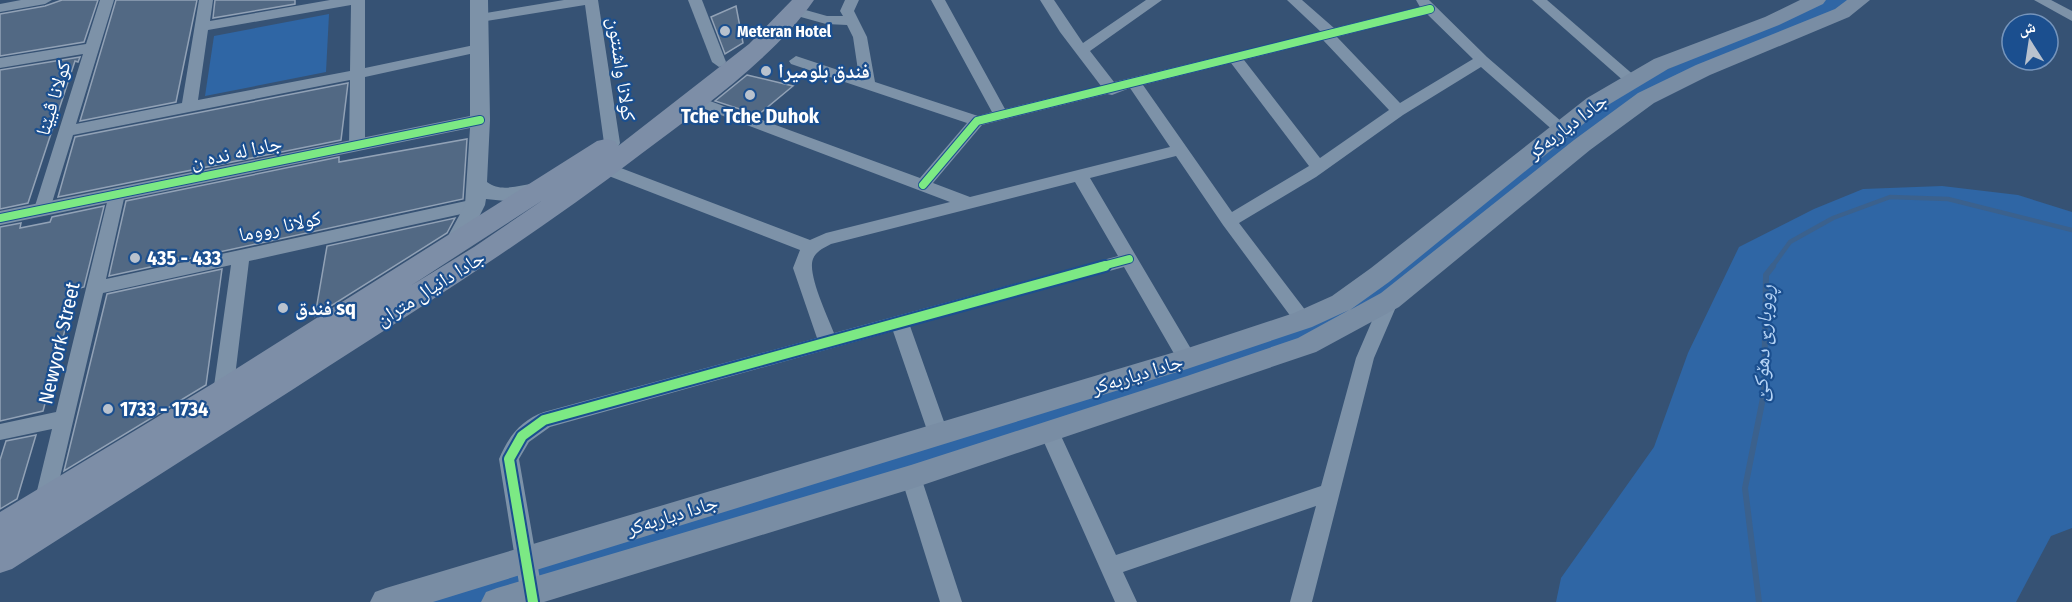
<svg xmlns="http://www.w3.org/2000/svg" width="2072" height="602" viewBox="0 0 2072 602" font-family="'Fira Sans Condensed','Noto Naskh Arabic',sans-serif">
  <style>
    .green { fill: #2f66a5 }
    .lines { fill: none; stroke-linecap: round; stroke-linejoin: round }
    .stream-far1 { stroke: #3b618d; stroke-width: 4.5 }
    .stream { stroke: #3b618d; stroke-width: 6 }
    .building { fill: #526984; stroke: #92a2b6; stroke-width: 1.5 }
    .minor { fill: #7d92a8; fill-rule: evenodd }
    .tertiary { fill: #7d92a8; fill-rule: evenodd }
    .secondary { fill: #798da4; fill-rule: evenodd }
    .primary { fill: #7d8ea7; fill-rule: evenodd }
    .cycleway-far1-casing { stroke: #1b4f8f; stroke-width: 10 }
    .cycleway-casing { stroke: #1b4f8f; stroke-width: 14 }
    .cycleway-far1 { stroke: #7ce984; stroke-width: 8 }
    .cycleway { stroke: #7ce984; stroke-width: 10 }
    .poi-dot { fill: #b9c2ce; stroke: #1b4f8f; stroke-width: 2 }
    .labels { text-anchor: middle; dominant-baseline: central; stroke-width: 4.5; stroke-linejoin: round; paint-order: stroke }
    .far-poi-label { font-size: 16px; font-weight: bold; fill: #fff; stroke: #1b4f8f; text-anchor: start }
    .street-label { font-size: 20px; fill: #fff; stroke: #1b4f8f }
    .poi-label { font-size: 20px; font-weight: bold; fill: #fff; stroke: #1b4f8f; text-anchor: start }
    .water-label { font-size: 21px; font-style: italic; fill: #b5d3f5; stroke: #1b4f8f }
  </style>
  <rect width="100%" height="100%" fill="#365274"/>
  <!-- green -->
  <g class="green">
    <polygon points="1816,0 1860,0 1646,98 1390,300 1307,345 497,602 386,602 1303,320 1595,103"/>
    <polygon points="329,14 326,72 205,96 214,36"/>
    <polygon points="1942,186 2018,195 2072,212 2072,528 2051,536 2016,602 1556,602 1561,578 1654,447 1688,353 1739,247 1814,209 1863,189"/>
  </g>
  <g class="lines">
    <!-- stream-far1 -->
    <polyline class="stream-far1" points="1772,267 1790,242 1833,218 1890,197 1948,199 2072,230"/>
    <!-- stream -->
    <polyline class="stream" points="1759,602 1745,488 1764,393 1766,275 1773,266"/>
  </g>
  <!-- building -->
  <g class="building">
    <polygon points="62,0 98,0 84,42 0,56 0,14 45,6"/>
    <polygon points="116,0 197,0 176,102 80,121"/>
    <polygon points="215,0 295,0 295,4 213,18"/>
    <polygon points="736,6 743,43 725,54 711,17"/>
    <polygon points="80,57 78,62 75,61 28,203 0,209 0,70"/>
    <polygon points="747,75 793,86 758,115 715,101"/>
    <polygon points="348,83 341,140 58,197 75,137"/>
    <polygon points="467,139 463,199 109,276 126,201 339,157 339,162"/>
    <polygon points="104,206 84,287 76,289 43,411 0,421 0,227 21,223 20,228 50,222 52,217"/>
    <polygon points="455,218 447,233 315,316 327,246"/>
    <polygon points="222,269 206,385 64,471 107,294"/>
    <polygon points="36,435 17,499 0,509 0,460 6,441"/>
  </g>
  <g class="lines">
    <!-- minor -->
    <g class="minor">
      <polygon points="21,0 52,0 45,4 0,12 0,4"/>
      <path d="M100 0H114L76 124 182 103 199 0H213L210 21 330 0H365V68L479 44 486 48 479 52 365 77V145L363 149H351L349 145 350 80 73 135 50 209 48 213H36L34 209 83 54 0 68V58L86 44ZM351 5 350 71 198 100 208 30Z"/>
      <polygon points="564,0 598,0 620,143 618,147 606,147 604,143 585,5 480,22 473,18 480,14"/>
      <polygon points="688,0 702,0 726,62 724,65 719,67 712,62"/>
      <path d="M845 0H859L854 11 867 37 875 82 978 116 992 112 931 0H945L1005 109 1101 86 1060 32 1040 0H1054L1083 43 1146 0H1162L1090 51 1114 82 1321 32 1287 0H1302L1334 28 1420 7 1416 0H1429L1487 57 1570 129 1568 133H1556L1481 67 1403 115 1316 177 1239 223 1309 315 1312 320 1309 325 1303 327 1297 325 1223 225 1176 156 1090 178 1194 354 1196 359 1194 364 1187 366 1180 364 1124 267 910 326 948 433 945 439 938 441 931 439 928 433 893 331 550 427 529 442 519 459 544 602H522L499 459C508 437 521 420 544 412L817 338 793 268 800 250 601 173 599 169 601 165H613L810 240 826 233 950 202 689 103 686 100 694 95 699 97 920 178 967 123 791 64 789 61 796 56 859 77 853 37 847 25 826 24 790 14 788 11 795 7 827 16H843L840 11ZM1427 14 1473 59 1400 103 1337 37ZM1323 40 1389 110 1320 158 1244 60ZM1231 63 1309 166 1232 212 1143 85ZM1130 88 1170 147 970 197 933 183 982 125 1107 94 1112 95ZM1075 182 1118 256 834 333C828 317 807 274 813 259 816 251 824 248 831 244Z"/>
      <polygon points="1532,0 1547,0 1636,77 1639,80 1636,83 1626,83"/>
      <polygon points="2034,0 2051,0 2072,11 2072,21"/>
      <polygon points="117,188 123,190 125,194 106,279 475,199 481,201 483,205 481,209 475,211 249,261 233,393 230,398 223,401 216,398 213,393 231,265 103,293 54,503 51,509 44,512 37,509 34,503 52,429 0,440 0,424 56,412 109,194 111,190"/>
      <polygon points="1390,293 1396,295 1399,300 1374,358 1312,602 1290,602 1316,506 1123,572 1137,602 1115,602 1039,431 1042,425 1049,423 1056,425 1116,555 1321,486 1356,358 1381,300 1384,295"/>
      <polygon points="911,468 918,471 921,477 962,602 940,602 901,477 904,471"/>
    </g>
    <!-- tertiary -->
    <path class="tertiary" d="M470 0H488L490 120 487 182C506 196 526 179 545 185L548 190 545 195 514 202 486 199 485 205 462 251 454 253 446 251 443 245 465 205 470 128 0 225V211L470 116Z"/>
    <!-- secondary -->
    <polygon class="secondary" points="1800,0 1826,0 1823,4 1779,25 1668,69 1603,108 1389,282 1350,310 1381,293 1574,140 1638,93 1696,65 1835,9 1847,0 1870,0 1849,17 1710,75 1654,103 1590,150 1399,307 1316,352 911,489 544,602 481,602 486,592 497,588 911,465 1187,376 1298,338 1349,310 1312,327 1187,369 433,602 370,602 375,592 386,588 1185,349 1294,313 1332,296 1371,268 1587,98 1654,59 1765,17"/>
    <!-- primary -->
    <path class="primary" d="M792 0H814C774 58 697 112 641 154 541 231 435 298 329 366 224 434 118 501 12 569L0 573V512L212 384 597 141 606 139 615 141 618 146 749 44ZM543 200 474 247 412 285Z"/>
    <!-- cycleway-far1 casing -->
    <g class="cycleway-far1-casing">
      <g id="cycleway-far1">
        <polyline points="923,185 977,121 1430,9"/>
        <polyline points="0,218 480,120"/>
        <polyline points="1099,267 1129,259"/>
      </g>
    </g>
    <!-- cycleway casing -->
    <g class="cycleway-casing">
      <polyline id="cycleway" points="533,602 509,459 522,436 544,420 1105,266"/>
    </g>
    <!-- cycleway-far1 -->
    <use href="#cycleway-far1" class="cycleway-far1"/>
    <!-- cycleway -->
    <use href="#cycleway" class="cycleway"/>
  </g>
  <!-- markers -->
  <g class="poi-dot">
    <circle cx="725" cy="31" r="6"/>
    <circle cx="766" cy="71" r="6"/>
    <circle cx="750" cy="95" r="6"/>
    <circle cx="135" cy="258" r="6"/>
    <circle cx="283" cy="308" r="6"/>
    <circle cx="108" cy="409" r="6"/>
  </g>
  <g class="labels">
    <!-- far-poi labels -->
    <g class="far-poi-label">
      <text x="737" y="31">Meteran Hotel</text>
    </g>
    <!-- street labels -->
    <g class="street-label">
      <text transform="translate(622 69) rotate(82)">كولانا واشنتون</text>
      <text transform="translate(53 98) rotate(-73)">كولانا ڤیێنا</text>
      <text transform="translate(1567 126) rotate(-37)">جادا دیاربه‌كر</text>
      <text transform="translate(236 152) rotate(-12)">جادا له نده ن</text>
      <text transform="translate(280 226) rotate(-12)">كولانا رووما</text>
      <text transform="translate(430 288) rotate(-32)">جادا دانيال متران</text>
      <text transform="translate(59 343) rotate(-77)">Newyork Street</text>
      <text transform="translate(1137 374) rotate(-17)">جادا دیاربه‌كر</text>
      <text transform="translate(672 515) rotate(-17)">جادا دیاربه‌كر</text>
    </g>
    <!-- poi labels -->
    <g class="poi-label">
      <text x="778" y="71">فندق بلوميرا</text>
      <text x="750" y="116" text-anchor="middle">Tche Tche Duhok</text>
      <text x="147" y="258">435 - 433</text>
      <text x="295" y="308">فندق sq</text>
      <text x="120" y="409">1733 - 1734</text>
    </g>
    <!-- water labels -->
    <g class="water-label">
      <text transform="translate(1763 343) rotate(-87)">ڕووبارێ دهۆكێ</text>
    </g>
  </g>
  <!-- north arrow -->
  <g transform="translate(2030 42) rotate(348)"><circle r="28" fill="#1b4f8f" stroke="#7695bc" stroke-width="1.5"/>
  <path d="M0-4.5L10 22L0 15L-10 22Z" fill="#b9c2ce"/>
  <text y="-9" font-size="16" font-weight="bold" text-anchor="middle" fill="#ffffff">ش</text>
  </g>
</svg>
